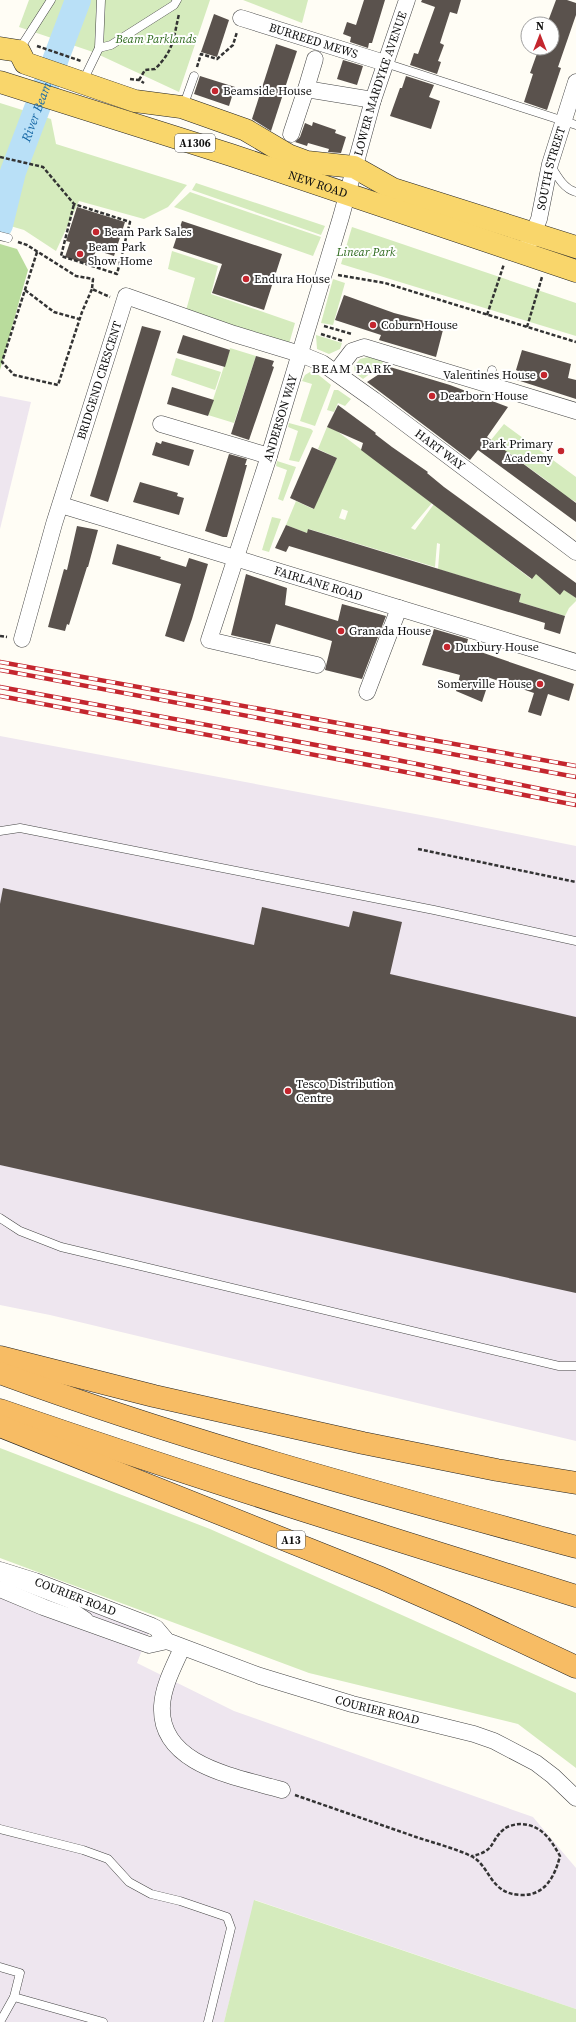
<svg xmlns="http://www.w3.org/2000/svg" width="576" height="2022" viewBox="0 0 576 2022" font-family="'Source Serif 4',serif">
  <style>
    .industrial { fill: #eee6ef }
    .green { fill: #d5ebbd; fill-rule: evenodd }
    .forest { fill: #b9dc9c }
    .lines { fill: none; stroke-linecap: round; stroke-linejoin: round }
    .river { stroke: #b9e0f7; stroke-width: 26 }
    .building { fill: #5a524d }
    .service-casing { stroke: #444; stroke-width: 9 }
    .minor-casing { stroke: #444; stroke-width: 17 }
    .primary-casing { stroke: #222; stroke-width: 23 }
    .trunk-casing { stroke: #222; stroke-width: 23 }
    .path { stroke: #333; stroke-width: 2.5; stroke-dasharray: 4 2; stroke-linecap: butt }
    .service { stroke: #fff; stroke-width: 8 }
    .minor { stroke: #fff; stroke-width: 16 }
    .primary { stroke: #f9d66b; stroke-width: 22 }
    .trunk { stroke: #f7bc64; stroke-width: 22 }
    .rail-casing { stroke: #c4262e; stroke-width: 4.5 }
    .rail { stroke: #fff; stroke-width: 3; stroke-dasharray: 9; stroke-linecap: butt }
    .poi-dot { fill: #c4262e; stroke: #fff; stroke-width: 1.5 }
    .labels { text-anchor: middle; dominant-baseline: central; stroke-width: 4; stroke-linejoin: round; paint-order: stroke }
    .shield { fill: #fff; stroke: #585858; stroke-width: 1 }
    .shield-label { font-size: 11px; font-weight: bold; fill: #111 }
    .park-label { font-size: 12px; font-style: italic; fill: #2f6b1f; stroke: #fff }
    .street-label { font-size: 12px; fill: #111; stroke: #fff }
    .poi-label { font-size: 12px; fill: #111; stroke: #fff; text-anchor: start }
    .water-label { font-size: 13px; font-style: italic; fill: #1768a6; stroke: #fff }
    .neighbourhood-label { font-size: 13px; letter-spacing: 1px; fill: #111; stroke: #fff }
  </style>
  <rect width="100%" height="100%" fill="#fffdf5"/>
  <!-- industrial -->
  <g class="industrial">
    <polygon points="0,396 31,402 0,529"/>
    <polygon points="0,736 442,819 576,846 576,1441 50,1315 0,1305"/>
    <polygon points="0,1561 154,1620 137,1663 234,1711 533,1817 576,1868 576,2009 255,1900 224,2022 0,2022"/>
  </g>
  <!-- green -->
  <g class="green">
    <polygon points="29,0 210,0 179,92 93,52 19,27"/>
    <polygon points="243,0 308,0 302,23"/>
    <polygon points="0,103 51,119 56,144 187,185 168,207 144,219 79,201 56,251 24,230 0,223"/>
    <polygon points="196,183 325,226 321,235 192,190"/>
    <polygon points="190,192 321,237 313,256 174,207"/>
    <polygon points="352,227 576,303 576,336 341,264"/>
    <polygon points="172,251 218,266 211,294 295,323 289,344 185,314 195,278 168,269"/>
    <polygon points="333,279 345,283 333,325 321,323"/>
    <polygon points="316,335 342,343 340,349 329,354 317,349"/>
    <polygon points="230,348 256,356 234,423 208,415"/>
    <polygon points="368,357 382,360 383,364 363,379 355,373 354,366 360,359"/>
    <polygon points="176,358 221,372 215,390 171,375"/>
    <polygon points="310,372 315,372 331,385 315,426 300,421 312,384 302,381 305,375"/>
    <polygon points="334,390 338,390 351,399 345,406 338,403 334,412 327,410"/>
    <polygon points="289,423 311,429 313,431 299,462 289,460 298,431 288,427"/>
    <polygon points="504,424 576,477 576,507 576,502 548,486 550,483 509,453 497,448 499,445 491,440"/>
    <path d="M327 427 337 431 432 503 411 528 415 530 434 504 531 579 537 572 562 592 566 588 570 591 569 593 576 598V601L569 608 565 616 519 602 521 594 438 569 440 544 437 543 435 567 309 529 307 533 286 525 296 501 313 509 337 458 318 449ZM342 509 348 511 345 520 339 518Z"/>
    <polygon points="277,461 296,467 283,501 278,499 287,470 276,466"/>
    <polygon points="272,517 281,519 269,552 262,550"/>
    <polygon points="0,1448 210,1529 576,1693 576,1768 518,1724 309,1673 0,1558"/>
    <polygon points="254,1900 576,2009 576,2022 224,2022"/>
  </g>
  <!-- forest -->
  <polygon class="forest" points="0,244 17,249 28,270 0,370"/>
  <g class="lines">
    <!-- river -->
    <path class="river" id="s1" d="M0 225 13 172 78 0"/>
  </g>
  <!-- building -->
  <g class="building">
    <polygon points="364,0 385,0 372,43 369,43 368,48 350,42 351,37 343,34 347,22 356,25"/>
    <polygon points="422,0 461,0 457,14 450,12 440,43 444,45 438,61 441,62 437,74 410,65 414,53 418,54 435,7 421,2"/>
    <polygon points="556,0 567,0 576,3 576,15 558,67 561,68 547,110 524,102 533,74 530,73 539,48 552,48 552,24 547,24"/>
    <polygon points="214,14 229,20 217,57 201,52"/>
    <polygon points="276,44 297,51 271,131 252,119"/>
    <polygon points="343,60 363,66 357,85 337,79"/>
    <polygon points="200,76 235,87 229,106 194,94"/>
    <polygon points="406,76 434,85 429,97 440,101 431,129 390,116 400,88 402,88"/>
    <polygon points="313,122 336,130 335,133 346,137 341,153 328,152 329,149 308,143 307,146 295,142 300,137 305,123 312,126"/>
    <polygon points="77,207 125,222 114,256 96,250 91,265 65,257 70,242 66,241"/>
    <polygon points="182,221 282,254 264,310 212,293 222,264 173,248"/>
    <polygon points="344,295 394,313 444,326 436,357 379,340 381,335 335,320"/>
    <polygon points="142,326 161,331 108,502 90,496"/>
    <polygon points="183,335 230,350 225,367 177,353"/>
    <polygon points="522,350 571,364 568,378 576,380 576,399 517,380 520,372 516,370"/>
    <polygon points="256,356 274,361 272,366 274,367 249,440 231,434"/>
    <polygon points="390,367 450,385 508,407 487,437 576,503 576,522 478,450 470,460 367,382"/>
    <polygon points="172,387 214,400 208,416 167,404"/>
    <polygon points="338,405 376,433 375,434 392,447 428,472 427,473 444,487 576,583 576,598 564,590 560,595 536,574 532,579 361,450 363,443 327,427"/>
    <polygon points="162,441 194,450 189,466 152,455 156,442 161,444"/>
    <polygon points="312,447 337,458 314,509 290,498"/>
    <polygon points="229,454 247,459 245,465 247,465 227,537 223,537 205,531"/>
    <polygon points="140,482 178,493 177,496 184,498 179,515 133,502"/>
    <polygon points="286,525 307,533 308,529 521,594 519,602 565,616 560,634 544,629 545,623 376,572 289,546 286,552 275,548"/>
    <polygon points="77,526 98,530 88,567 87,567 69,625 67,624 65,631 48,627 64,569 67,570"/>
    <polygon points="117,544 161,557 160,559 186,567 189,558 208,564 192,619 184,642 165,636 181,584 112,564"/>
    <polygon points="246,574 287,588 285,605 338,621 342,604 386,616 362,679 325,670 332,641 276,624 270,644 231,635"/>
    <polygon points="434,629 468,639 466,647 574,684 569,701 548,694 541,716 528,712 534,693 490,678 482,702 456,691 460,675 422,665"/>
    <polygon points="3,888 254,945 262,907 349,927 353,911 402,922 390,974 576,1017 576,1293 0,1165 0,904"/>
  </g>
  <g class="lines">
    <!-- service casing -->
    <g class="service-casing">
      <g id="service">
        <polyline points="99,48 111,45 174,5 177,0"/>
        <polyline points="19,50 51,0"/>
        <polyline points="385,63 576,125"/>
        <polyline points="82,83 99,48 101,0"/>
        <polyline points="183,107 194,76"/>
        <path d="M551 166C557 176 564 189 576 192"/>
        <polyline points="0,236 8,238"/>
        <polyline points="488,383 492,370"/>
        <polyline points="0,831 20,828 434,910 576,941"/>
        <polyline points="0,1218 20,1231 61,1247 559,1366 576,1366"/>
        <polyline points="2,1578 69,1604 88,1617"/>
        <polyline points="0,1829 83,1850 108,1859 129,1882 151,1894 180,1901 227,1917 231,1928 208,2022"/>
        <polyline points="0,1967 20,1973 14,1997 0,2022"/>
        <polyline points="14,1997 103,2022"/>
      </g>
    </g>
    <!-- minor casing -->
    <g class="minor-casing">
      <g id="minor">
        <path id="s2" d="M241 18 385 63"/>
        <polyline points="306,89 315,59"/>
        <polyline points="291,134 306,89 373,100"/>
        <path id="s3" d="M529 243 539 219 550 164 576 82"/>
        <polyline points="336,372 352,351 364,347 576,411"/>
        <polyline points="161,424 269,456"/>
        <path id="s4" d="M61 505 576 662"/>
        <path id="s5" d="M22 639 54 524 126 296 234 334 300 354 322 363 374 400 576 552"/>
        <path id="s6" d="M317 665 209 640 269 456 341 217 373 100 407 0"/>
        <polyline points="367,692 399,608"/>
        <path id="s7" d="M0 1570 35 1581 152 1626 156 1628 167 1641 260 1676 352 1704 474 1734 494 1741 536 1763 553 1776 576 1798"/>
        <polyline points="0,1589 43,1607 149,1645 167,1641"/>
        <path d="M182 1648C174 1666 163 1686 162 1706 159 1766 238 1777 282 1790"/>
      </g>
    </g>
    <!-- primary casing -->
    <g class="primary-casing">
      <g id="primary">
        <polyline points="0,48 19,51 25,63 135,101 181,107 246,130 288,155 307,162 354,167 393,189 576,247"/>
        <path id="s8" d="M0 82 231 155 576 271"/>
      </g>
    </g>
    <!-- trunk casing -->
    <g class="trunk-casing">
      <g id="trunk">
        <polyline points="0,1357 154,1396 363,1443 497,1470 576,1483"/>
        <path d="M0 1373C188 1442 382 1494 576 1547"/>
        <path d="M0 1410C191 1476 383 1536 576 1596"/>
        <polyline points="0,1426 381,1578 463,1614 576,1667"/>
      </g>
    </g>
    <!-- path -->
    <g class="path">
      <polyline points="37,46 81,61"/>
      <polyline points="197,67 201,54 217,59 233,45 237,32"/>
      <polyline points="130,79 139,80 144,83"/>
      <path d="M139 80 145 70 155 69C174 50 173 40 179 14"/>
      <polyline points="0,157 43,167 74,204 130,222 117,274 61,256 74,204"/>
      <polyline points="18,242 27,245 76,276 93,279 92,289 110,297"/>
      <polyline points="37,252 2,362 14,375 58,385 82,312 92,289"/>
      <polyline points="338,275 385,283 576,342"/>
      <polyline points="25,290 54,312 79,319"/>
      <polyline points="487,315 504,264"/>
      <polyline points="324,326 352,334"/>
      <polyline points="527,327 542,277"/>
      <polyline points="321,334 343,341"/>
      <polyline points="0,636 7,637"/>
      <polyline points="418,849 576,882"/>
      <path d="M295 1795C335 1809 376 1823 416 1837 434 1843 454 1848 471 1856 491 1866 489 1894 521 1895 545 1896 555 1876 560 1856 551 1840 542 1825 521 1824 516 1824 507 1826 504 1829 489 1842 496 1851 472 1856"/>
    </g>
    <!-- service -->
    <use href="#service" class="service"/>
    <!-- minor -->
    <use href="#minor" class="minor"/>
    <!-- primary -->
    <use href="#primary" class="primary"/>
    <!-- trunk -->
    <use href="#trunk" class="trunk"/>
    <!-- rail casing -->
    <g class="rail-casing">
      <g id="rail">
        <polyline points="0,662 576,766"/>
        <polyline points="0,670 576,777"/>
        <polyline points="0,687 392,759 576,796"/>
        <polyline points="0,696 395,770 576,805"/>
      </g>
    </g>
    <!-- rail -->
    <use href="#rail" class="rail"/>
  </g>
  <!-- markers -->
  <g class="poi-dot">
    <circle cx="215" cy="91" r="4"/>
    <circle cx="96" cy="232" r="4"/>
    <circle cx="80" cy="254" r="4"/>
    <circle cx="246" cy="279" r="4"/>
    <circle cx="373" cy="325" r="4"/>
    <circle cx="544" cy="375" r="4"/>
    <circle cx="432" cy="396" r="4"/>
    <circle cx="561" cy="451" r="4"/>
    <circle cx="341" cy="631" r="4"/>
    <circle cx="447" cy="647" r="4"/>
    <circle cx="540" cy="684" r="4"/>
    <circle cx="288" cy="1091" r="4"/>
  </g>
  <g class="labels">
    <!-- shield labels -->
    <g class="shield">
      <rect x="175" y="134" width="40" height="18" rx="3"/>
      <rect x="277" y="1531" width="28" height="18" rx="3"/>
    </g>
    <g class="shield-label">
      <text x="195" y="143">A1306</text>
      <text x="291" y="1540">A13</text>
    </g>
    <!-- park labels -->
    <g class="park-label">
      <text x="156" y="39">Beam Parklands</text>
      <text x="366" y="252">Linear Park</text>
    </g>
    <!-- street labels -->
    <g class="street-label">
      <text stroke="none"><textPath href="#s2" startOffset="76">BURREED MEWS</textPath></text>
      <text stroke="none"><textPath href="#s6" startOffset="693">LOWER MARDYKE AVENUE</textPath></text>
      <text stroke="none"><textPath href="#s3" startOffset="78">SOUTH STREET</textPath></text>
      <text stroke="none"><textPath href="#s8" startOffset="334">NEW ROAD</textPath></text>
      <text stroke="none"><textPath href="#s5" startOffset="270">BRIDGEND CRESCENT</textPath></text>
      <text stroke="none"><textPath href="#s6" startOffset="344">ANDERSON WAY</textPath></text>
      <text stroke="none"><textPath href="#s5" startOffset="712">HART WAY</textPath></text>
      <text stroke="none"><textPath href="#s4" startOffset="269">FAIRLANE ROAD</textPath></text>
      <text stroke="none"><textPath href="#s7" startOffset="80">COURIER ROAD</textPath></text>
      <text stroke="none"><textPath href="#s7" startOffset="405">COURIER ROAD</textPath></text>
    </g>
    <!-- poi labels -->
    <g class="poi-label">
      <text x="223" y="91">Beamside House</text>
      <text x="104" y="232">Beam Park Sales</text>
      <text x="88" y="247">Beam Park<tspan x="88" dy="14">Show Home</tspan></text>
      <text x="254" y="279">Endura House</text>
      <text x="381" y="325">Coburn House</text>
      <text x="536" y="375" text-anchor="end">Valentines House</text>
      <text x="440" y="396">Dearborn House</text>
      <text x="553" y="444" text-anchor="end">Park Primary<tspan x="553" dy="14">Academy</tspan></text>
      <text x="349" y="631">Granada House</text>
      <text x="455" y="647">Duxbury House</text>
      <text x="532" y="684" text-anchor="end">Somerville House</text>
      <text x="296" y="1084">Tesco Distribution<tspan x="296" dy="14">Centre</tspan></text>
    </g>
    <!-- water labels -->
    <g class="water-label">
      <text stroke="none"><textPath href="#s1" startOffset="119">River Beam</textPath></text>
    </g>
    <!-- neighbourhood labels -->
    <g class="neighbourhood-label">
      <text x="352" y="368">BEAM PARK</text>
    </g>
  </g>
  <!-- north arrow -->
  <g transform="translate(540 36)"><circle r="19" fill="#ffffff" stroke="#a0a0a0"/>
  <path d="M0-3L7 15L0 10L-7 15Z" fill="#c4262e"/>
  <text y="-6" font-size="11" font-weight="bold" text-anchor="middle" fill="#111111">N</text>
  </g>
</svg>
